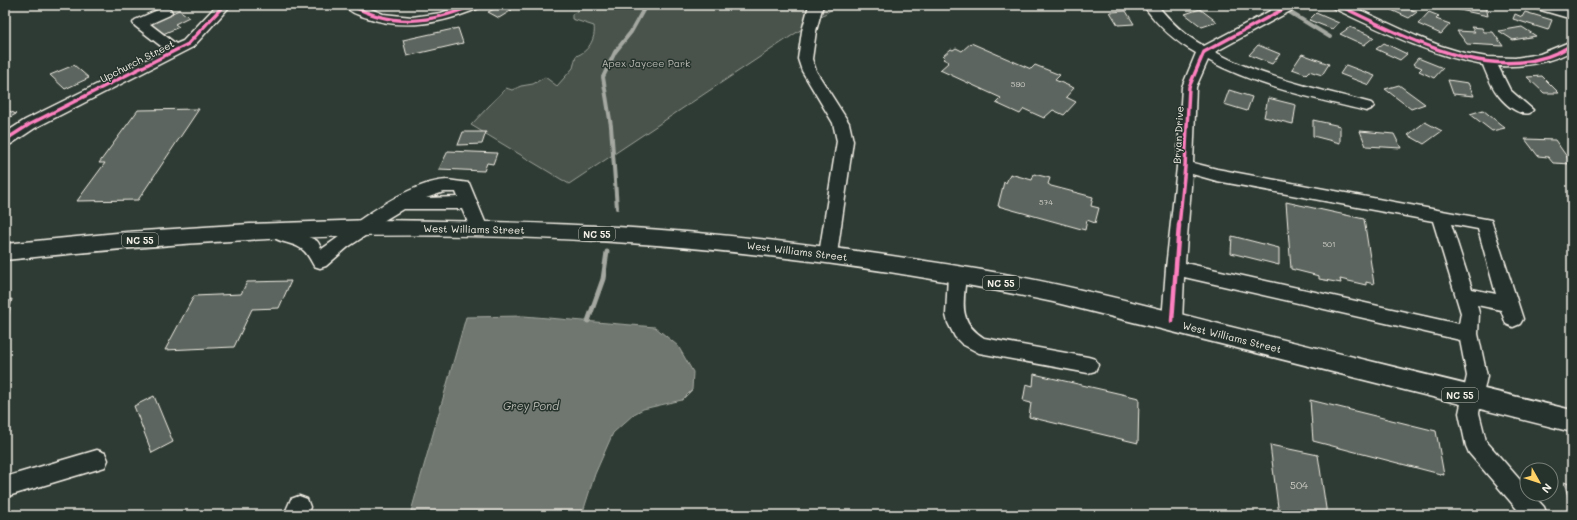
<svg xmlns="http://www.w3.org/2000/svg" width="1577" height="520" viewBox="0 0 1577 520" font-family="Mali,sans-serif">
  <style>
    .green { fill: #48524c; stroke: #9ea29a }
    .water { fill: #6f7770; stroke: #a4a8a0 }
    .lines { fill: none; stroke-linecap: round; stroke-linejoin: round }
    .stream-far1 { stroke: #a4a8a0; stroke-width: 4 }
    .stream { stroke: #a4a8a0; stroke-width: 5 }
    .building { fill: #5c655e; stroke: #f4f1e8 }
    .minor-casing { stroke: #f4f1e8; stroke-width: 3 }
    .major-casing { stroke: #f4f1e8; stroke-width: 3 }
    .minor { fill: #26332d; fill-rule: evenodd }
    .major { fill: #26332d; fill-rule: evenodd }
    .cycleway-far1-casing { stroke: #26332d; stroke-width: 5.5 }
    .cycleway-casing { stroke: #26332d; stroke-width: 7 }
    .cycleway-far1 { stroke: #ff80c0; stroke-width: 3.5 }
    .cycleway { stroke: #ff80c0; stroke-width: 4.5 }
    .labels { text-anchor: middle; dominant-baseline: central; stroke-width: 3; stroke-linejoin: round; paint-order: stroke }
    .number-label { font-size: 8px; fill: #cecec6 }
    .shield { fill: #26332d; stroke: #b6b8b0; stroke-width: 1 }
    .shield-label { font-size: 9px; font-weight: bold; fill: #f4f1e8 }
    .street-label { font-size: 10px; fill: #f4f1e8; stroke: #26332d }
    .park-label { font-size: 10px; fill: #b8b9b1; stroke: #26332d }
    .near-number-label { font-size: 10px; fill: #cecec6 }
    .water-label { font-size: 11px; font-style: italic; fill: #b8bab2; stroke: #26332d }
  </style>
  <rect width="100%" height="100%" fill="#2e3b34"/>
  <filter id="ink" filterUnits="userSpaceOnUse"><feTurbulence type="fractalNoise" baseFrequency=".025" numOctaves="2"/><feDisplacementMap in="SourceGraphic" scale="8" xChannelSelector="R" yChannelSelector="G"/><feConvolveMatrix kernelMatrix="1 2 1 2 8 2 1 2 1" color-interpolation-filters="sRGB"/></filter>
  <g filter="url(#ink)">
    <!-- green -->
    <path class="green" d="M581 5H838L569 184 471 125 506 88 512 90 521 86 533 84 545 77 557 86 573 68 576 56C588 52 596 39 594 26L572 19V14L582 9Z"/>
    <!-- water -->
    <polygon class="water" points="524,316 655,327 678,346 693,372 692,390 682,400 643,409 634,414 613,433 595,474 582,515 410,515 466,317"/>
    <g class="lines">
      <!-- stream-far1 -->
      <g class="stream-far1">
        <polyline points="1278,5 1330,37"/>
        <polyline points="617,208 611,126 603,77 615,52 631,32 646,5"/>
      </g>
      <!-- stream -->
      <polyline class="stream" points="588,321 603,279 607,252"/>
    </g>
    <!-- building -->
    <g class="building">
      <polygon points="502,5 512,10 499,18 488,12"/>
      <polygon points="1391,5 1401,5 1417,12 1409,18 1387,8"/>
      <polygon points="1454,5 1486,6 1488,16 1455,9"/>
      <polygon points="1200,9 1217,22 1202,27 1185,14"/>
      <polygon points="179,10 189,17 175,24 179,27 163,34 149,23"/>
      <polygon points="1126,11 1134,24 1118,25 1110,12"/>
      <polygon points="1429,12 1439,16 1436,19 1450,24 1441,34 1418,24"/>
      <polygon points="1525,12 1552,20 1548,30 1513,19 1515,14 1522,17"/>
      <polygon points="1316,13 1339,23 1332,29 1309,20"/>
      <polygon points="1350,27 1374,37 1364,45 1340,34"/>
      <polygon points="1471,27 1482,28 1484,32 1493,32 1503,46 1467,44 1457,31 1475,32"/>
      <polygon points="1522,27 1536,36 1513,40 1499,31"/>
      <polygon points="458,28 463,43 407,56 403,40"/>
      <polygon points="971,43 1031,69 1035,65 1060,75 1055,80 1074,88 1066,97 1076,102 1064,115 1053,110 1044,118 1024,109 1020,114 996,103 1001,98 940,70 949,62 943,59 945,57 943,56 951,49 953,50 956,48 962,51"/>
      <polygon points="1384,43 1407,54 1400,60 1376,49"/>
      <polygon points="1258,45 1280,54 1272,64 1249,55"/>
      <polygon points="1302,54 1329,64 1322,75 1309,71 1306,74 1292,69"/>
      <polygon points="1418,58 1443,68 1434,78 1419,71 1422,68 1413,64"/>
      <polygon points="74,65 89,78 65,89 50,75"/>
      <polygon points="1346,65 1375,76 1369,85 1340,74"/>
      <polygon points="1542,76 1559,93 1544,93 1527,77"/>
      <polygon points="1448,80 1468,83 1474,96 1453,94"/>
      <polygon points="1399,85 1425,104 1411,109 1385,89"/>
      <polygon points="1229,90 1252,97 1247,111 1224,104"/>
      <polygon points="1268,98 1296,105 1293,124 1264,117"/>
      <polygon points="5,109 16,114 5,120"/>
      <polygon points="199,109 138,200 77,201 105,163 99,163 138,110"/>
      <polygon points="1483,110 1505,128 1492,131 1470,114"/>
      <polygon points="1313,120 1340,126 1340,143 1313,136"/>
      <polygon points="1425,122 1442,131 1424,144 1408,135"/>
      <polygon points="1360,131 1394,134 1401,148 1366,146"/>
      <polygon points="463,132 486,132 482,144 458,145"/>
      <polygon points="1525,139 1555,140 1572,164 1553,163 1548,157 1538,156"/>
      <polygon points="448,151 497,153 493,164 487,163 484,171 439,169"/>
      <polygon points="1010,174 1032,180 1034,174 1050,178 1048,184 1051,186 1093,197 1091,206 1099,208 1095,223 1087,220 1085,230 998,206 1004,182 1006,183"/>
      <polygon points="1286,202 1364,219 1374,284 1366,282 1366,285 1340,279 1341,283 1319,279 1319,276 1291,269"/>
      <polygon points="1232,236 1279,248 1279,265 1231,253"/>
      <polygon points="291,281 279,308 252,309 234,347 165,350 194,296 241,294 247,282"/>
      <polygon points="12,299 7,322 5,323 5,300"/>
      <polygon points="1034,374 1139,398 1138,443 1029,417 1031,403 1023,401 1026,384 1033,386"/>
      <polygon points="154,396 173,442 152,453 134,406"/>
      <polygon points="1310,400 1436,431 1444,475 1313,441"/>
      <polygon points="1270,445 1318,455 1327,515 1279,515"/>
      <polygon points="1564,482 1572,485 1572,511"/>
    </g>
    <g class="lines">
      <!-- minor casing -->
      <g class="minor-casing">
        <g id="minor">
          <polygon points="217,5 231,5 193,47 35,128 11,144 5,145 5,133 25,120 166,50 135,26 133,23 135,20 160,9 170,9 172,12 170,15 150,24 176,44 183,41"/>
          <path d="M344 5H361L383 14 412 17 441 13 463 5H481L479 8C443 23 405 31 368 18 360 16 349 12 344 5Z"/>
          <polygon points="809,5 823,5 816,31 812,59 816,71 849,123 853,141 837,254 834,259 828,261 822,259 819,254 837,141 833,123 802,71 798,59 802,31"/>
          <path d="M1143 5H1157C1171 22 1185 36 1204 46L1281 5H1298L1296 8 1215 52C1263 78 1319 89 1371 103L1374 106 1371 109 1366 111C1314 98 1255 86 1208 60L1196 87 1193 163 1217 169 1491 220 1523 319 1520 324 1513 327 1506 324 1501 310 1477 305 1479 313 1478 334 1487 376 1479 413 1486 441 1527 488V494H1532L1544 507 1547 515H1522L1469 453 1466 446 1459 413 1467 376 1460 340 1184 277 1182 321 1179 326 1172 329 1165 326 1162 321 1166 268 1177 167 1182 87 1196 53C1174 41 1158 26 1143 5ZM1192 174 1217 181 1433 221 1461 313 1459 324 1185 263ZM1451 224 1478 229 1496 294 1472 289Z"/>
          <path d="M1331 5H1349L1416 36 1441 46 1464 53 1487 57 1515 58 1540 54 1572 41V51C1549 63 1523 67 1498 66L1510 90 1533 110 1530 113C1519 116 1506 105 1499 96 1492 88 1487 75 1483 65 1429 55 1382 31 1333 8Z"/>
          <polygon points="1532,5 1553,5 1572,11 1572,19 1534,8"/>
          <path d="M447 180 469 183 488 229 485 234 479 235 473 234 462 209H403L373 227 371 232 348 247 326 266 320 268 314 266C311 261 308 254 303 250 293 241 275 244 267 231L270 226C272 226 274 225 276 225 279 225 315 239 317 241 319 243 320 247 322 249 330 243 350 230 354 224 378 207 417 181 447 180ZM444 192H456L458 197 426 198Z"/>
          <path d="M957 268 963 270 966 275C964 302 957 321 984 338L1088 357 1095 359 1098 365 1095 371 1088 373 979 353 962 344 955 337 948 323 946 315 948 275 951 270Z"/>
          <polygon points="97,450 105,453 108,460 105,467 5,497 5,477"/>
          <polygon points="299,496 307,499 310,507 307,515 284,515 291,499"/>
        </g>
      </g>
      <!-- major casing -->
      <g class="major-casing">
        <path id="major" d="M372 220C454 221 535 222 617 227 739 234 861 250 982 270 1064 284 1146 305 1227 326 1342 354 1457 383 1572 410V432L1053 302C793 247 513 225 248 240 167 244 86 252 5 260V244L127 232 250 224Z"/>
      </g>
      <!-- minor -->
      <use href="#minor" class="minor"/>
      <!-- major -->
      <use href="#major" class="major"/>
      <!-- cycleway-far1 casing -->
      <g class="cycleway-far1-casing">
        <g id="cycleway-far1">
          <path d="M351 5C393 28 431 23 474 5"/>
          <path d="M1338 5C1406 37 1499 91 1572 45"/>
          <polyline points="5,140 30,124 188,44 224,5"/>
          <polyline points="1179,226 1185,167 1189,87 1204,52 1291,5"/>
        </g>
      </g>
      <!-- cycleway casing -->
      <g class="cycleway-casing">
        <polyline id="cycleway" points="1172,321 1179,225"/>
      </g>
      <!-- cycleway-far1 -->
      <use href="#cycleway-far1" class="cycleway-far1"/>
      <!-- cycleway -->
      <use href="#cycleway" class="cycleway"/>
    </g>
  </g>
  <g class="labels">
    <!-- number labels -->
    <g class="number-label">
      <text x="1018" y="84">590</text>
      <text x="1046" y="202">574</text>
      <text x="1329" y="244">501</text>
    </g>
    <!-- shield labels -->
    <g class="shield">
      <rect x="579" y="227" width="36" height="14" rx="3"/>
      <rect x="122" y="233" width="36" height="14" rx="3"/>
      <rect x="983" y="276" width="36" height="14" rx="3"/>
      <rect x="1442" y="388" width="36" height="14" rx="3"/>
    </g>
    <g class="shield-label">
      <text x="597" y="234">NC 55</text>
      <text x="140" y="240">NC 55</text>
      <text x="1001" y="283">NC 55</text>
      <text x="1460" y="395">NC 55</text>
    </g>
    <!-- street labels -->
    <g class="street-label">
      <text transform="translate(137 61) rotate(-27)">Upchurch Street</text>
      <text transform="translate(1178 135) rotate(-87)">Bryan Drive</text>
      <text transform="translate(474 229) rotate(1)">West Williams Street</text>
      <text transform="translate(797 251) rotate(7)">West Williams Street</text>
      <text transform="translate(1232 337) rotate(14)">West Williams Street</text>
    </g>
    <!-- park labels -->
    <g class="park-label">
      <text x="646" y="63">Apex Jaycee Park</text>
    </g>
    <!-- near-number labels -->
    <g class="near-number-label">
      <text x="1299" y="485">504</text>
    </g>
    <!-- water labels -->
    <g class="water-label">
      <text x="531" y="405">Grey Pond</text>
    </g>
  </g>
  <!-- margin -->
  <rect width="1577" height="520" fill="none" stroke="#26332d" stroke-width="20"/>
  <rect x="10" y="10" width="1557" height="500" fill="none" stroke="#f4f1e8" stroke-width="1.5" filter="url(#ink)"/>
  <!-- north arrow -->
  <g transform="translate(1539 482) rotate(129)"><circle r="19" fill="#26332d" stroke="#787f78"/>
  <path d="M0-3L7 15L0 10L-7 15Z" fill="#ffd166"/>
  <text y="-6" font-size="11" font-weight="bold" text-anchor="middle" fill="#f4f1e8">N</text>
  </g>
</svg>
